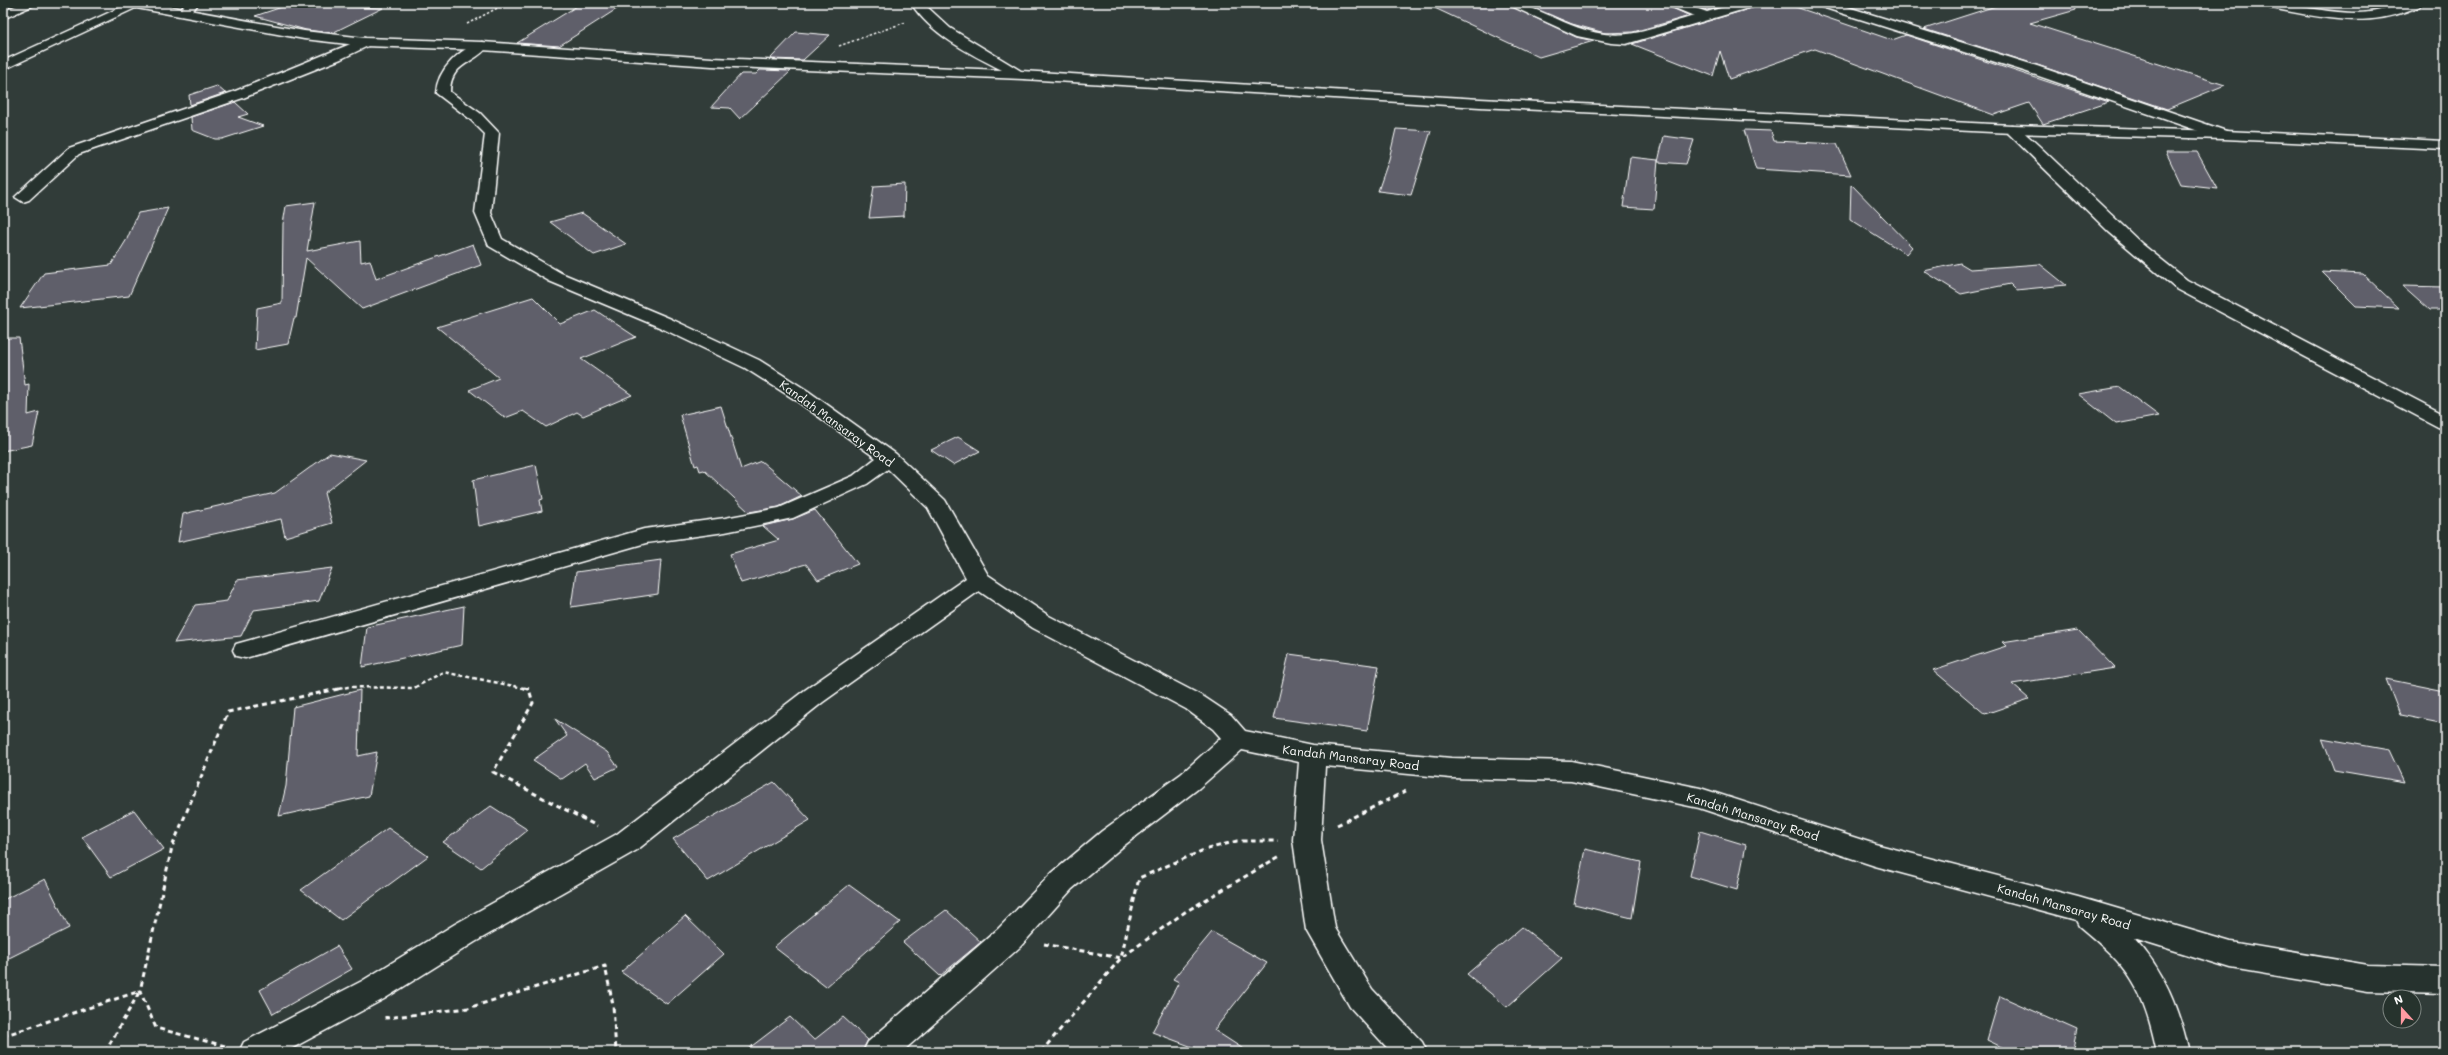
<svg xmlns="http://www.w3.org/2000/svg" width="2448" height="1055" viewBox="0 0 2448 1055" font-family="Mali,sans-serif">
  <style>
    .building { fill: #5f5e6a; stroke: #fff }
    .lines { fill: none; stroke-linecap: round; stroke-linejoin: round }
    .street-casing { stroke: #fff; stroke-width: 3 }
    .secondary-casing { stroke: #fff; stroke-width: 3 }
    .path-far2 { stroke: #fff; stroke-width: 1.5; stroke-dasharray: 2.5 2; stroke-linecap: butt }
    .path-far1 { stroke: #fff; stroke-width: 2.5; stroke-dasharray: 4 3; stroke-linecap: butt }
    .path { stroke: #fff; stroke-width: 3; stroke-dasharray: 5 4; stroke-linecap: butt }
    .street { fill: #26332d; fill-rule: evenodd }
    .secondary { fill: #26332d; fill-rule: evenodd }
    .labels { text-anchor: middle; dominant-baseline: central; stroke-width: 3; stroke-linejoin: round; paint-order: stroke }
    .street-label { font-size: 12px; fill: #fff; stroke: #26332d }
  </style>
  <rect width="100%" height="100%" fill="#313c39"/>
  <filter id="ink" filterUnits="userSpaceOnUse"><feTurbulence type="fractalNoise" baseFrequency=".025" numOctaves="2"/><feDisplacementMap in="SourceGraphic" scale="8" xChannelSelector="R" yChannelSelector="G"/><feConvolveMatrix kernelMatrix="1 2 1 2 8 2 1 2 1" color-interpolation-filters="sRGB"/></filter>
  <g filter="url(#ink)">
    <!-- building -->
    <g class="building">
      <polygon points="294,3 314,3 327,6 383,8 332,33 306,30 255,16"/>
      <polygon points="582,3 626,3 559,46 517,43"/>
      <polygon points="1424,3 1504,3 1576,37 1594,41 1539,57"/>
      <polygon points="1519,3 1662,3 1690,16 1633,32 1605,33 1572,24"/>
      <polygon points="1686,3 1733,3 1707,10"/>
      <polygon points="1758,3 1784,3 1892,40 1906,35 2109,102 2043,124 2029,103 1994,115 1815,49 1729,79 1720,51 1713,76 1632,44 1755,7"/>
      <polygon points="2005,3 2075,3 2076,10 2030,23 2225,85 2167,109 2037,65 1924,29"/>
      <polygon points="796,32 830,35 803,60 770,59"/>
      <polygon points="760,70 791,71 740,119 730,108 711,107 741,74 756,74"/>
      <polygon points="217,86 225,93 190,105 189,95"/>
      <polygon points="235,102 248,114 238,117 263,126 222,139 215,139 192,130 191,117"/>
      <polygon points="1396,129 1431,131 1411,195 1378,191 1389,159"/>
      <polygon points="1744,130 1771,131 1774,141 1837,144 1851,175 1756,169"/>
      <polygon points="1664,136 1694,140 1686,164 1658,162"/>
      <polygon points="2166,152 2197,152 2217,188 2181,184"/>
      <polygon points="1630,157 1658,160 1654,209 1623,207"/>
      <polygon points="905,184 904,216 869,218 874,186"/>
      <polygon points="1851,184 1912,247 1906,254 1850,219"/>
      <polygon points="315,202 307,251 360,241 361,262 370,260 376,279 473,244 481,265 362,309 306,258 296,318 294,318 288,344 255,350 257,308 282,303 283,224 286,206"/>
      <polygon points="168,208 129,296 20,308 44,273 111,265 127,239 138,213"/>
      <polygon points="582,213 626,244 594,255 550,222"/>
      <polygon points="1960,263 1970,269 2040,264 2066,285 2016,290 2010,284 1961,294 1924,271"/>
      <polygon points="2322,272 2363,274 2399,308 2356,306"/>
      <polygon points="2402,286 2445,287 2445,310 2429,310"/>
      <polygon points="533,297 560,324 595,310 636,337 581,359 632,395 583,416 577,412 546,427 523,411 505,418 469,390 499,378 437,327"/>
      <polygon points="3,338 19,338 25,385 29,384 28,415 39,412 32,445 3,451"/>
      <polygon points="2120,387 2159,416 2116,424 2078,394"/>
      <polygon points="721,406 741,469 761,461 802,496 779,507 749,512 704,470 700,471 698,465 695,466 680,415"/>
      <polygon points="958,437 980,451 953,465 931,450"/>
      <polygon points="330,453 366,460 324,493 332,523 285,537 281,519 178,542 183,514 275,493"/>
      <polygon points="536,465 543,499 540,500 542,511 479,526 473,480"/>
      <polygon points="815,510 858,564 818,580 806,564 741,583 730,554 779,540 763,526 793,519"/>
      <polygon points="661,560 658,594 571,607 576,572"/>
      <polygon points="332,568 319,601 254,610 241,636 174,643 195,605 227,601 237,580"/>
      <polygon points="464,606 462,645 362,667 367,627"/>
      <polygon points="2078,630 2115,668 2012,684 2029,699 1985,714 1933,670 2006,646 2002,642"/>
      <polygon points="1289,654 1379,666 1367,731 1274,718"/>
      <polygon points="2386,679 2445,691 2445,724 2400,715"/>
      <polygon points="360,690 358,756 377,752 369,796 279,816 286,786 293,707"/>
      <polygon points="555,719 607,752 618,767 595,778 585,763 562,779 533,760 567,736"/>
      <polygon points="2322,738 2389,750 2404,782 2334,770"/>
      <polygon points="774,782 810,820 708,881 673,839"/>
      <polygon points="491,806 528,830 481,868 443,842"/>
      <polygon points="134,810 164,849 111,877 82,837"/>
      <polygon points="388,828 428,856 341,920 301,890"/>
      <polygon points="1700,831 1746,845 1737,890 1690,876"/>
      <polygon points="1585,849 1641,862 1632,918 1574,904"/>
      <polygon points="45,879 69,928 3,961 3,900"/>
      <polygon points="849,885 900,922 826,987 774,947"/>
      <polygon points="946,910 981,942 940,976 903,942"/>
      <polygon points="685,916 724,954 667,1004 621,972"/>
      <polygon points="1522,927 1562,958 1507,1007 1467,974"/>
      <polygon points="1212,932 1267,963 1214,1030 1248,1052 1206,1052 1152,1032 1179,982 1173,979"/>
      <polygon points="337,946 352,969 273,1014 260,990"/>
      <polygon points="2000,996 2077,1030 2072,1052 2012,1052 1987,1040"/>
      <polygon points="790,1017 814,1040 843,1017 868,1040 862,1052 744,1052"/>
    </g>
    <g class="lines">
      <!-- street casing -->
      <g class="street-casing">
        <g id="street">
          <polygon points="22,3 39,3 3,19 3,11"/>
          <polygon points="130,3 144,4 3,70 3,61"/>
          <polygon points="186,3 199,3 189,15 181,15 179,12"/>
          <path d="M1505 3C1529 3 1548 16 1571 25 1622 45 1645 30 1694 16L1663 3H1681L1707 12 1738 3H1757L1755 6 1626 44 1611 43 1577 36Z"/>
          <polygon points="1817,3 1835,3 2037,66 2229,132 2231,135 2229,138 2219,138 2027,72 1819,6"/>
          <path d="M2259 3C2292 3 2324 13 2357 13 2380 13 2400 3 2423 3 2420 8 2412 9 2407 11 2360 29 2312 15 2265 7Z"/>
          <polygon points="365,38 371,42 370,45 341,59 243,98 79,154 29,200 23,202 15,197 69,148 233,92"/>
          <path d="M482 42 488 46C476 64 450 62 450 92L480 113 499 133 491 213 502 239 561 273 671 319 759 360 808 391 896 454 945 500 988 575 1049 616 1204 697 1231 715 1245 731 1313 745 1451 758 1571 761 1700 788 1875 844 2078 897 2231 942 2368 965 2445 967V993L2368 991 2231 968 2134 938C2165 971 2179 1009 2189 1052H2157C2143 987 2130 968 2079 926L2076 920 1875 866 1699 808 1571 781 1451 778 1325 766 1321 840 1335 928 1372 989 1422 1042 1427 1052H1391L1350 1007 1306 930 1293 840 1299 762 1242 750 1199 788 1122 847 1072 889 1020 947 902 1052H863L868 1042 998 929 1052 873 1102 831 1181 774 1221 738 1213 729 1186 709 1033 628 979 591 823 702 637 850 475 942 384 999 285 1052H239L244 1042 362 981 455 924 617 834 805 690 966 578 928 508 888 469 867 484 793 518 725 532 646 543 245 658 236 656 233 650 236 644 644 529 725 518 779 508 853 476 876 458 794 399 745 368 659 327 549 281 489 246 475 213 485 134 470 119 436 93C437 70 460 48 482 42Z"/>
          <polygon points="2012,125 2017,126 2038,145 2142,244 2187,280 2445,415 2445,429 2438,427 2175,288 2109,232 2007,132 2005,129 2007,126"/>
        </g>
      </g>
      <!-- secondary casing -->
      <g class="secondary-casing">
        <path id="secondary" d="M125 3H151L304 31 365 38 482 42 712 58 1002 70C970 54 930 34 911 3H923L950 28 1021 71 1480 99 2012 125 2224 131 2445 141V149L2224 139 2012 133 1480 107 1023 79 712 66 482 50 365 46 304 39 131 7Z"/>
      </g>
      <!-- path-far2 -->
      <g class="path-far2">
        <polyline points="467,24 507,3"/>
        <polyline points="839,46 906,22"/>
      </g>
      <!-- path-far1 -->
      <polyline class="path-far1" points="338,689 348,687 414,688 443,672 529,689"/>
      <!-- path -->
      <g class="path">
        <polyline points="524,688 529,689 533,703 493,772 597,826"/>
        <polyline points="1337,825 1406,791"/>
        <polyline points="1044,944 1121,958 1185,912 1280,856"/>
        <polyline points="386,1016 386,1018 468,1008 605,966 613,1005 616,1052"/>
        <polyline points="3,1036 140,991"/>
        <polyline points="225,1046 156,1028 140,991 172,847 228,712 343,688"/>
        <polyline points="105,1052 140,991"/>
        <polyline points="1041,1052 1121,958 1139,878 1204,850 1237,841 1278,841"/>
      </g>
      <!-- street -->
      <use href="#street" class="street"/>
      <!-- secondary -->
      <use href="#secondary" class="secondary"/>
    </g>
  </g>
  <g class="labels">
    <!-- street labels -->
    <g class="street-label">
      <text transform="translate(837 423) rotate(36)">Kandah Mansaray Road</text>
      <text transform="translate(1351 757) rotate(7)">Kandah Mansaray Road</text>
      <text transform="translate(1753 816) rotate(17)">Kandah Mansaray Road</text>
      <text transform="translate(2064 906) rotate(16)">Kandah Mansaray Road</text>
    </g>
  </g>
  <!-- margin -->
  <rect width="2448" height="1055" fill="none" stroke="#26332d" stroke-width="16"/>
  <rect x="8" y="8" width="2432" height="1039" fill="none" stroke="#fff" stroke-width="1.5" filter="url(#ink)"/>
  <!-- north arrow -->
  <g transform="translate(2402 1009) rotate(339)"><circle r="19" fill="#26332d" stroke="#7d8581"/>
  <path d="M0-3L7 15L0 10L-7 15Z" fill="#ff9aa2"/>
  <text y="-6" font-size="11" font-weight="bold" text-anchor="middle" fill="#ffffff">N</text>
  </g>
</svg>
